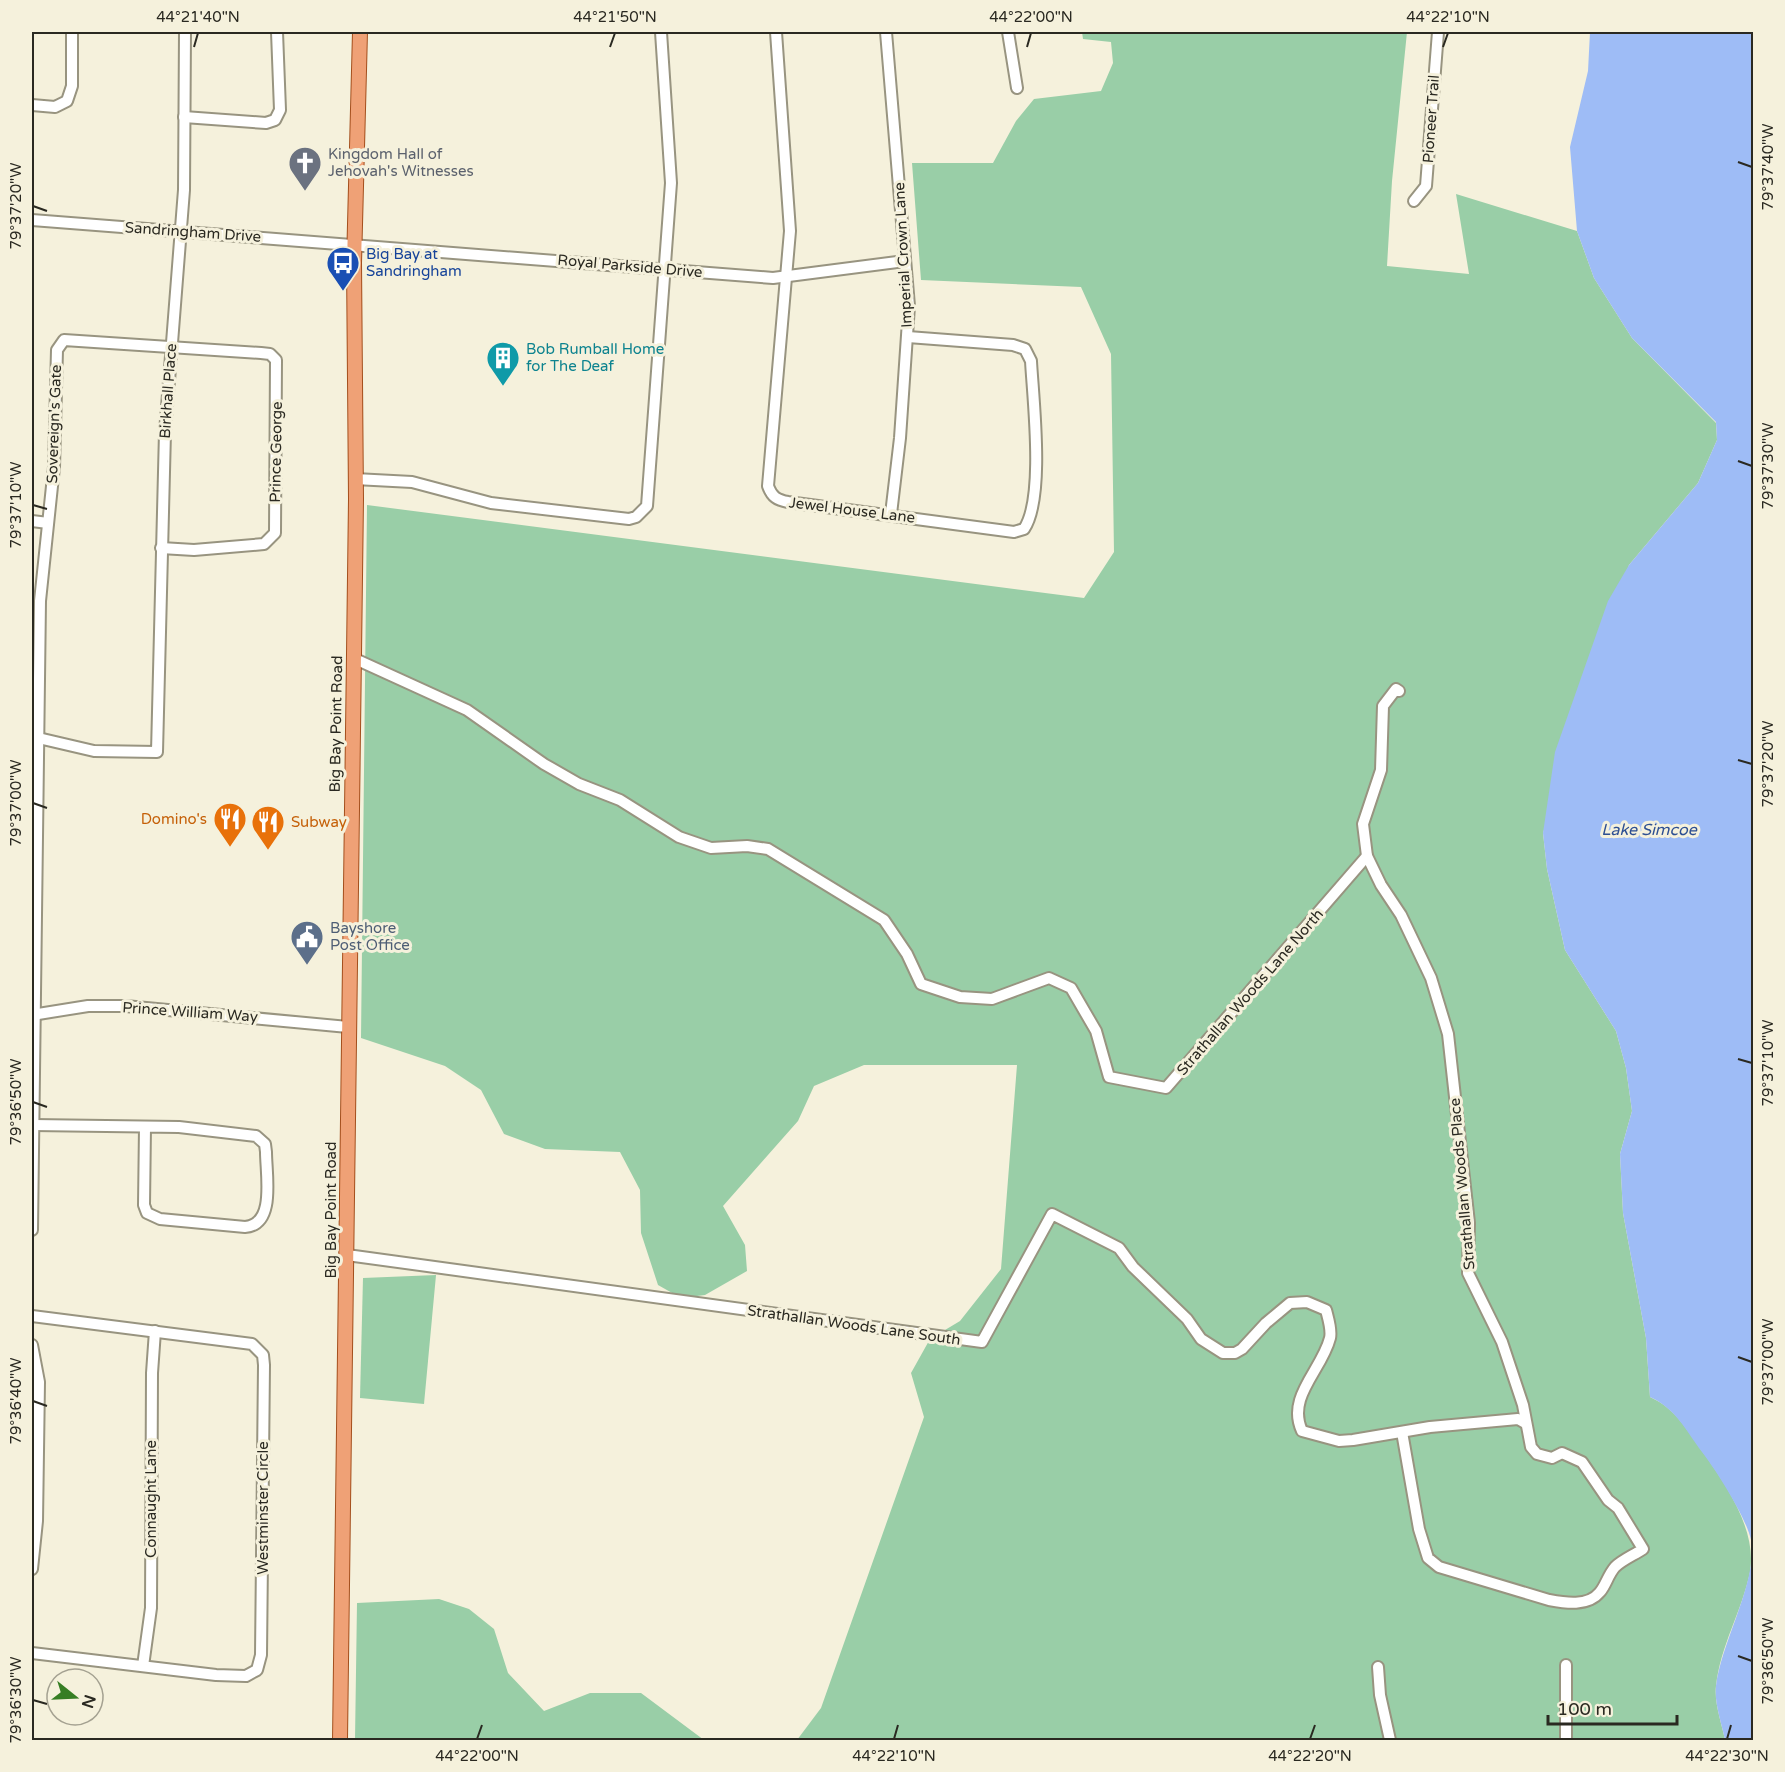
<svg xmlns="http://www.w3.org/2000/svg" width="1785" height="1772" viewBox="0 0 1785 1772" font-family="'Varela Round',sans-serif">
  <style>
    .green { fill: #99cea7 }
    .water { fill: #9ebcf6 }
    .lines { fill: none; stroke-linecap: round; stroke-linejoin: round }
    .minor-casing { stroke: #989480; stroke-width: 14 }
    .major-casing { stroke: #a44f1d; stroke-width: 16 }
    .minor { stroke: #fff; stroke-width: 10 }
    .major { stroke: #efa176; stroke-width: 14 }
    .ticks { fill: none; stroke: #2a2921; stroke-width: 2 }
    .labels { text-anchor: middle; dominant-baseline: central; stroke-width: 6; stroke-linejoin: round; paint-order: stroke }
    .street-label { font-size: 15px; fill: #2a2921; stroke: #f5f1dc }
    .worship-label { font-size: 15px; fill: #5b616d; stroke: #f5f1dc; text-anchor: start }
    .transit-label { font-size: 15px; fill: #164399; stroke: #f5f1dc; text-anchor: start }
    .culture-label { font-size: 15px; fill: #0d838f; stroke: #f5f1dc; text-anchor: start }
    .food-label { font-size: 15px; fill: #c56008; stroke: #f5f1dc; text-anchor: end }
    .service-label { font-size: 15px; fill: #4e5e75; stroke: #f5f1dc; text-anchor: start }
    .water-label { font-size: 16px; font-style: italic; fill: #2d4f92; stroke: #f5f1dc }
    .neatline { fill: none; stroke: #2a2921; stroke-width: 2 }
    .ticks-label { font-size: 15px; text-anchor: middle; fill: #2a2921 }
  </style>
  <rect width="100%" height="100%" fill="#f5f1dc"/>
  <!-- green -->
  <g class="green">
    <path d="M1082 32H1407L1392 181 1387 266 1469 274 1456 194 1577 231 1594 278 1632 338 1716 423 1717 440 1698 483 1629 565 1543 833 1547 869 1565 950 1616 1031 1626 1068 1632 1111 1620 1154 1623 1213 1646 1338 1650 1397C1677 1409 1688 1432 1705 1455 1728 1487 1757 1532 1750 1572 1742 1611 1720 1646 1716 1686 1714 1703 1722 1724 1725 1740H797L821 1708 924 1417 911 1373 930 1339 960 1321 1001 1269 1017 1065H864L814 1086 798 1121 723 1206 745 1245 747 1271 705 1295 681 1298 658 1285 641 1233 640 1190 620 1152 545 1149 504 1134 481 1090 445 1066 361 1038 367 505 1084 598 1114 552 1111 354 1081 287 921 280 912 163H993L1016 121 1034 99 1101 91 1113 63 1111 42 1083 39Z"/>
    <polygon points="436,1275 424,1404 360,1398 363,1278"/>
    <polygon points="439,1599 469,1609 494,1629 508,1673 544,1711 590,1693 641,1693 704,1740 355,1740 357,1603"/>
  </g>
  <!-- water -->
  <path class="water" d="M1590 32H1753V1740H1725C1722 1724 1714 1703 1716 1686 1721 1642 1758 1582 1751 1540 1747 1519 1716 1470 1702 1452 1685 1429 1676 1409 1650 1397L1646 1338 1623 1213 1620 1154 1632 1111 1626 1068 1616 1031 1565 950 1547 869 1543 833 1555 752 1608 601 1629 565 1698 483 1717 440 1716 422 1632 338 1594 278 1577 231 1570 147 1588 71Z"/>
  <g class="lines">
    <!-- minor casing -->
    <g class="minor-casing">
      <g id="minor">
        <path d="M776 32 790 231 768 486C772 497 777 500 788 502L1014 532 1024 529C1045 498 1033 399 1031 361L1025 349 1013 345 908 337"/>
        <polyline points="886,32 909,306 900,438 891,514"/>
        <polyline points="1008,32 1017,88"/>
        <polyline points="32,105 55,107 67,101 72,86 72,32"/>
        <polyline points="184,117 266,123 275,120 280,110 277,32"/>
        <polyline points="1414,201 1426,186 1438,32"/>
        <polyline points="32,220 773,278 905,261"/>
        <polyline points="355,479 412,482 491,503 629,519 636,517 647,506 671,183 661,32"/>
        <polyline points="32,521 48,523"/>
        <polyline points="353,658 467,710 544,764 579,784 620,800 679,837 711,848 747,846 768,849 884,920 907,954 921,984 960,997 992,999 1049,978 1071,988 1096,1031 1109,1077 1166,1088 1367,856"/>
        <path d="M1399 691 1396 689 1383 706 1381 770 1363 824 1367 856 1381 885 1401 915 1431 978 1448 1034 1469 1223 1468 1273 1502 1342 1523 1405 1531 1447 1537 1454 1552 1458 1562 1453 1582 1462 1608 1500 1618 1508 1643 1549C1634 1555 1622 1560 1615 1567 1608 1575 1606 1585 1600 1592 1588 1607 1565 1603 1549 1600L1439 1567 1428 1558 1419 1529 1402 1432"/>
        <polyline points="34,737 94,751 157,752 165,432 184,190 185,32"/>
        <polyline points="32,1015 88,1006 125,1006 348,1027"/>
        <path d="M33 1125 179 1127 256 1136 265 1144 266 1152C266 1175 276 1225 245 1227L160 1219 147 1213 144 1205 145 1127"/>
        <polyline points="32,1230 40,601 54,467 57,350 64,340 261,353 270,354 276,360 275,533 264,544 194,550 161,548"/>
        <path d="M347 1255 982 1342 1052 1214 1119 1248 1133 1267 1187 1319 1201 1339 1223 1353H1235L1242 1349 1266 1323 1290 1303 1307 1302 1326 1310C1328 1318 1332 1330 1330 1338 1322 1370 1286 1397 1302 1431L1339 1441 1353 1440 1430 1427 1518 1419 1525 1423"/>
        <polyline points="32,1316 252,1344 263,1355 264,1365 261,1655 257,1670 246,1676 216,1675 32,1653"/>
        <polyline points="32,1345 39,1382 37,1521 32,1569"/>
        <polyline points="1566,1665 1566,1740"/>
        <polyline points="143,1666 151,1608 152,1373 155,1331"/>
        <polyline points="1378,1667 1380,1695 1390,1740"/>
      </g>
    </g>
    <!-- major casing -->
    <g class="major-casing">
      <polyline id="major" points="340,1740 356,499 354,263 360,32"/>
    </g>
    <!-- minor -->
    <use href="#minor" class="minor"/>
    <!-- major -->
    <use href="#major" class="major"/>
  </g>
  <!-- ticks -->
  <path class="ticks" d="M194 47 198 33M610 47 615 33M1027 47 1031 33M1443 47 1448 33M1738 162 1752 167M33 206 47 211M1738 461 1752 466M33 505 47 509M1738 760 1752 764M33 803 47 808M1738 1059 1752 1063M33 1102 47 1107M1738 1357 1752 1362M33 1401 47 1406M1738 1656 1752 1661M33 1700 47 1704M477 1739 482 1725M894 1739 898 1725M1310 1739 1315 1725M1727 1739 1731 1725"/>
  <!-- icons -->
  <defs>
    <g id="church-pin" transform="scale(1.725)"><path d="M0 17L-7.5 6A9.5 9.5 0 1 1 7.5 6Z" fill="#6b7280" stroke="#f5f1dc"/><path d="M-1.2-6h2.4v3.5h3.3v2.4h-3.3V6h-2.4V-.1h-3.3v-2.4h3.3Z" fill="#fff"/></g>
    <g id="bus-pin" transform="scale(1.725)"><path d="M0 17L-7.5 6A9.5 9.5 0 1 1 7.5 6Z" fill="#1a4fb4" stroke="#f5f1dc"/><path d="M-5-6H5V4H4V6H2V4H-2V6H-4V4H-5ZM-3.5-4V0h7V-4ZM-3.5 1.2v1.5H-2V1.2ZM2 1.2v1.5H3.5V1.2Z" fill="#fff"/></g>
    <g id="building-pin" transform="scale(1.725)"><path d="M0 17L-7.5 6A9.5 9.5 0 1 1 7.5 6Z" fill="#0f9aa8" stroke="#f5f1dc"/><path d="M-4-6H4V6H1V3H-1V6H-4ZM-2.5-4.3h1.7v1.8h-1.7ZM.8-4.3h1.7v1.8H.8ZM-2.5-1h1.7V.8h-1.7ZM.8-1h1.7V.8H.8Z" fill="#fff"/></g>
    <g id="restaurant-pin" transform="scale(1.725)"><path d="M0 17L-7.5 6A9.5 9.5 0 1 1 7.5 6Z" fill="#e8710a" stroke="#f5f1dc"/><path d="M-5-6h1v4h1v-4h1v4h1v-4h1v5L-1.5 .5V6h-2V.5L-5-1ZM5-6V6H3V1.5H1.5Q1.5-4 5-6Z" fill="#fff"/></g>
    <g id="civic-pin" transform="scale(1.725)"><path d="M0 17L-7.5 6A9.5 9.5 0 1 1 7.5 6Z" fill="#5c6f8a" stroke="#f5f1dc"/><path d="M-.6-6.5H3V-4.5H.6V-3L4-1V1h2V6H-6V1h2V-1L-.6-3ZM-1.2 2.5V6h2.4V2.5Z" fill="#fff"/></g>
  </defs>
  <g fill-rule="evenodd">
    <use href="#church-pin" x="305" y="163"/>
    <use href="#bus-pin" x="343" y="263"/>
    <use href="#building-pin" x="503" y="358"/>
    <use href="#restaurant-pin" x="230" y="819"/>
    <use href="#restaurant-pin" x="268" y="822"/>
    <use href="#civic-pin" x="307" y="937"/>
  </g>
  <g class="labels">
    <!-- street labels -->
    <g class="street-label">
      <text transform="translate(1431 119) rotate(-86)">Pioneer Trail</text>
      <text transform="translate(193 232) rotate(4)">Sandringham Drive</text>
      <text transform="translate(903 255) rotate(-93)">Imperial Crown Lane</text>
      <text transform="translate(630 266) rotate(5)">Royal Parkside Drive</text>
      <text transform="translate(168 391) rotate(-86)">Birkhall Place</text>
      <text transform="translate(54 424) rotate(-88)">Sovereign's Gate</text>
      <text transform="translate(276 452) rotate(-89)">Prince George</text>
      <text transform="translate(852 510) rotate(7)">Jewel House Lane</text>
      <text transform="translate(336 724) rotate(-89)">Big Bay Point Road</text>
      <text transform="translate(1250 992) rotate(-49)">Strathallan Woods Lane North</text>
      <text transform="translate(190 1012) rotate(4)">Prince William Way</text>
      <text transform="translate(1462 1184) rotate(-95)">Strathallan Woods Place</text>
      <text transform="translate(331 1210) rotate(-90)">Big Bay Point Road</text>
      <text transform="translate(854 1325) rotate(8)">Strathallan Woods Lane South</text>
      <text transform="translate(151 1499) rotate(-90)">Connaught Lane</text>
      <text transform="translate(263 1508) rotate(-90)">Westminster Circle</text>
    </g>
    <!-- worship labels -->
    <g class="worship-label">
      <text x="328" y="154">Kingdom Hall of<tspan x="328" dy="17">Jehovah's Witnesses</tspan></text>
    </g>
    <!-- transit labels -->
    <g class="transit-label">
      <text x="366" y="254">Big Bay at<tspan x="366" dy="17">Sandringham</tspan></text>
    </g>
    <!-- culture labels -->
    <g class="culture-label">
      <text x="526" y="349">Bob Rumball Home<tspan x="526" dy="17">for The Deaf</tspan></text>
    </g>
    <!-- food labels -->
    <g class="food-label">
      <text x="207" y="819">Domino's</text>
      <text x="291" y="822" text-anchor="start">Subway</text>
    </g>
    <!-- service labels -->
    <g class="service-label">
      <text x="330" y="928">Bayshore<tspan x="330" dy="17">Post Office</tspan></text>
    </g>
    <!-- water labels -->
    <g class="water-label">
      <text x="1649" y="830">Lake Simcoe</text>
    </g>
  </g>
  <!-- border -->
  <rect width="1785" height="1772" fill="none" stroke="#f5f1dc" stroke-width="66"/>
  <!-- north arrow -->
  <g transform="translate(75 1697) rotate(108)"><circle r="28" fill="#f5f1dc" stroke="#a4a191" stroke-width="1.5"/>
  <path d="M0-4.5L10 22L0 15L-10 22Z" fill="#367e24"/>
  <text y="-9" font-size="16" font-weight="bold" text-anchor="middle" fill="#2a2921">N</text>
  </g>
  <!-- scale -->
  <path d="M1548 1715v9h129v-9" fill="none" stroke="#2a2921" stroke-width="3"/>
  <text x="1557" y="1715" font-size="18" fill="#2a2921" stroke="#f5f1dc" stroke-width="4.5" paint-order="stroke">100 m</text>
  <rect x="33" y="33" width="1719" height="1706" class="neatline"/>
  <g class="ticks-label">
    <text x="198" y="22">44°21'40"N</text>
    <text x="615" y="22">44°21'50"N</text>
    <text x="1031" y="22">44°22'00"N</text>
    <text x="1448" y="22">44°22'10"N</text>
    <text transform="translate(1768 167) rotate(-90)" y="5">79°37'40"W</text>
    <text transform="translate(16 206) rotate(-90)" y="5">79°37'20"W</text>
    <text transform="translate(1768 466) rotate(-90)" y="5">79°37'30"W</text>
    <text transform="translate(16 505) rotate(-90)" y="5">79°37'10"W</text>
    <text transform="translate(1768 764) rotate(-90)" y="5">79°37'20"W</text>
    <text transform="translate(16 803) rotate(-90)" y="5">79°37'00"W</text>
    <text transform="translate(1768 1063) rotate(-90)" y="5">79°37'10"W</text>
    <text transform="translate(16 1102) rotate(-90)" y="5">79°36'50"W</text>
    <text transform="translate(1768 1362) rotate(-90)" y="5">79°37'00"W</text>
    <text transform="translate(16 1401) rotate(-90)" y="5">79°36'40"W</text>
    <text transform="translate(1768 1661) rotate(-90)" y="5">79°36'50"W</text>
    <text transform="translate(16 1700) rotate(-90)" y="5">79°36'30"W</text>
    <text x="477" y="1761">44°22'00"N</text>
    <text x="894" y="1761">44°22'10"N</text>
    <text x="1310" y="1761">44°22'20"N</text>
    <text x="1727" y="1761">44°22'30"N</text>
  </g>
</svg>
